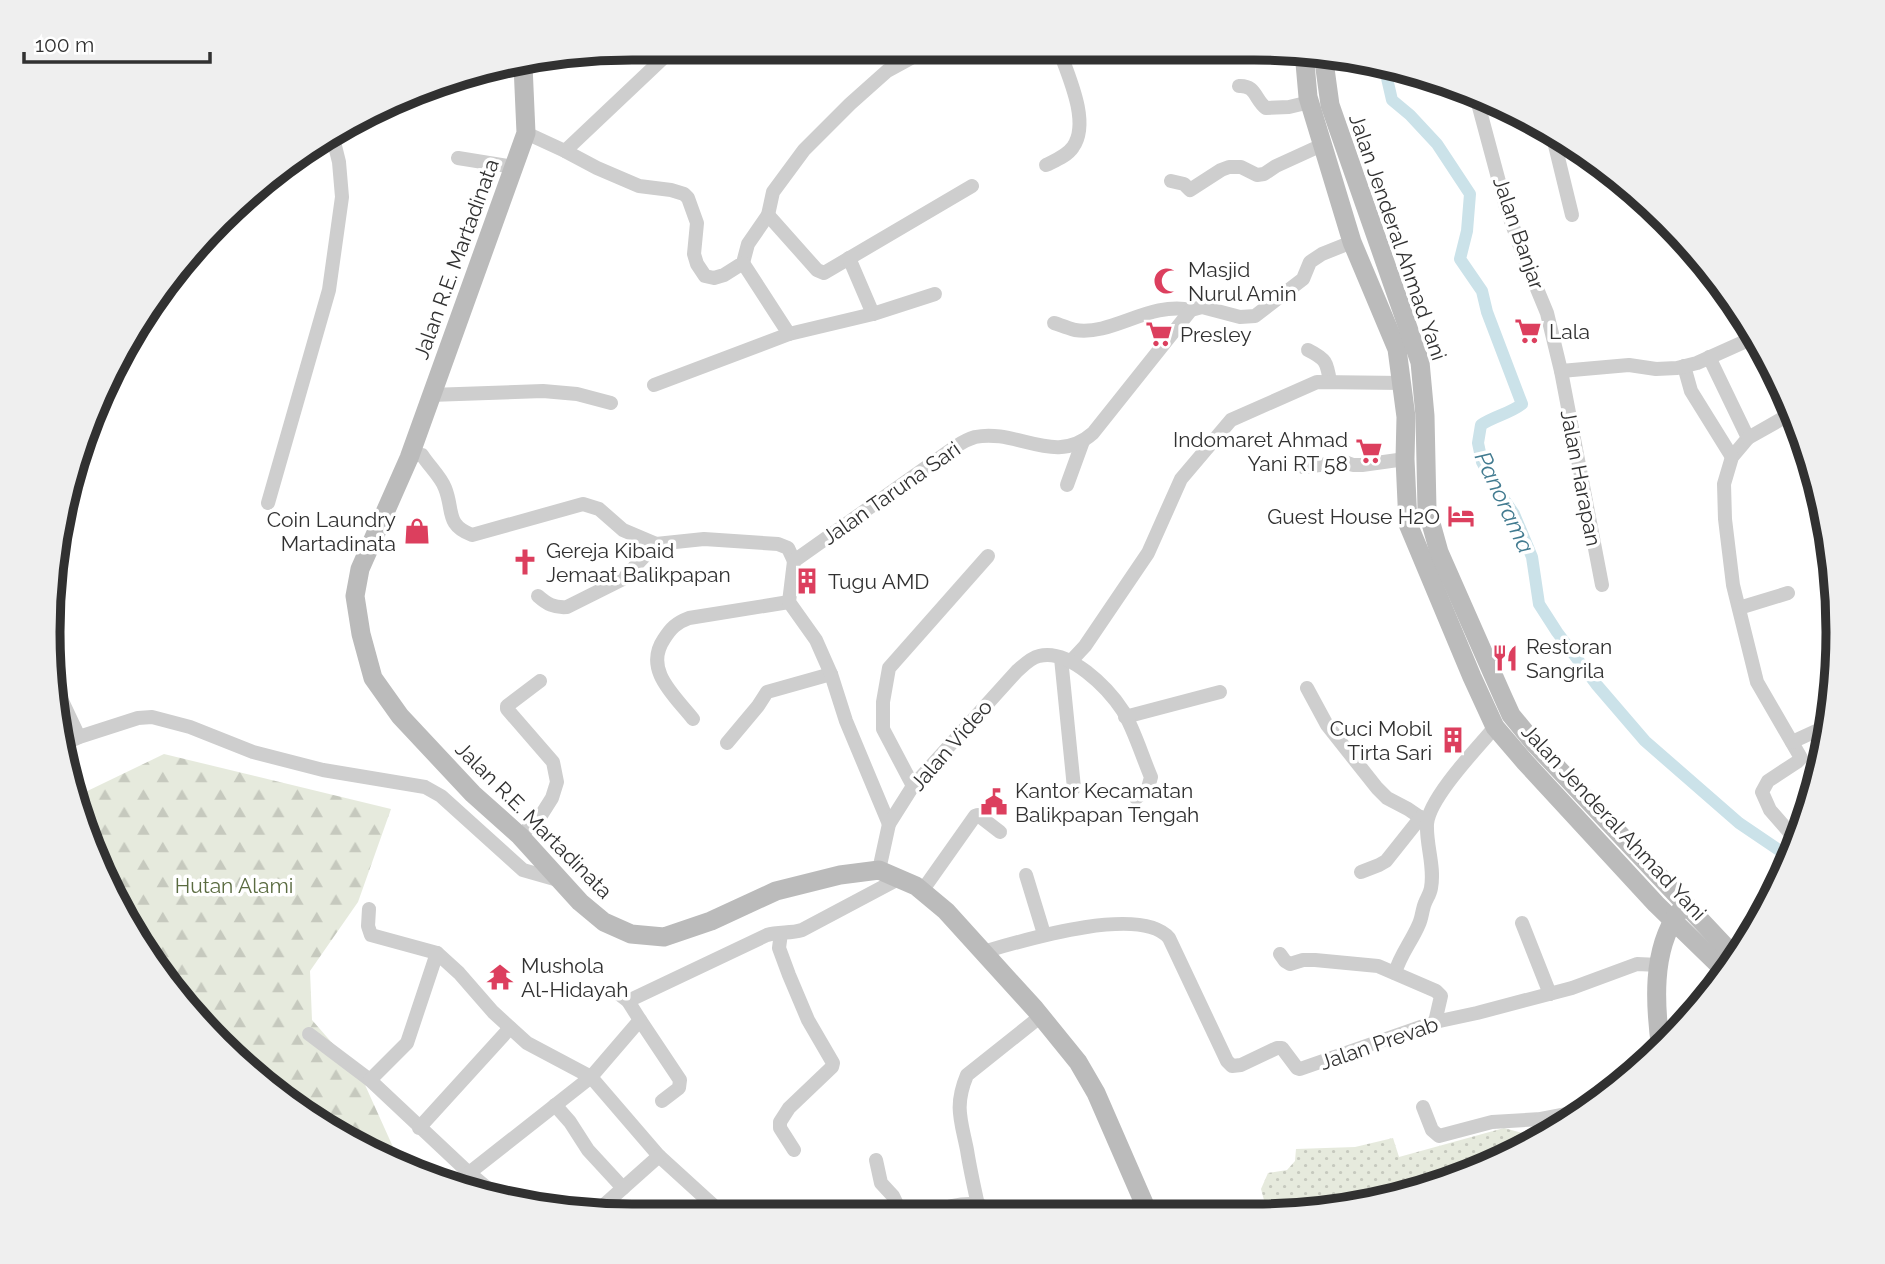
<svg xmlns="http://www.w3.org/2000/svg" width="1885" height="1264" viewBox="0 0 1885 1264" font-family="Raleway,sans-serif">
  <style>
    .grass { fill: url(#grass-dots) }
    .forest { fill: url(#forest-firs) }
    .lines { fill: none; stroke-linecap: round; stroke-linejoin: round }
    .canal { stroke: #cbe2e9; stroke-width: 12 }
    .street { stroke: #cecece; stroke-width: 14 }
    .secondary { stroke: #bbb; stroke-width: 19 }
    .labels { text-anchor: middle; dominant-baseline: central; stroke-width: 7; stroke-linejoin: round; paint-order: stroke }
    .street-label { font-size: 21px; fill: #313131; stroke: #fff }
    .poi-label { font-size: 21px; fill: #313131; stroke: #fff; text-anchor: start }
    .park-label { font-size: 21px; fill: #5a6b40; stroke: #fff }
    .water-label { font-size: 23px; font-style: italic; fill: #427b90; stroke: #fff }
    .rim { fill: none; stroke: #313131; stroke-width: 9 }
  </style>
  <defs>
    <pattern id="grass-dots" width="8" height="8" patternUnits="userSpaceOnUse" patternTransform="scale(1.75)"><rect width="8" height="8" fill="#e6eadd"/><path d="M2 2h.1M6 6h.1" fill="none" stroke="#c6c9be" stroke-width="1.8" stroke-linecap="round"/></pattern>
    <pattern id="forest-firs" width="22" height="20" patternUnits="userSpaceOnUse" patternTransform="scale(1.75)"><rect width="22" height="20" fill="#e6eadd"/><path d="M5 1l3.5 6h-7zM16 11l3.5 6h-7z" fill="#c6c9be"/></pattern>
  </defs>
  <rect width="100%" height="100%" fill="#fff"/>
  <!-- grass -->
  <polygon class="grass" points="1504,1128 1526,1134 1531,1143 1477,1172 1367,1205 1268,1215 1261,1189 1268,1173 1287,1170 1295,1161 1296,1149 1355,1147 1393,1138 1399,1157"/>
  <!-- forest -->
  <polygon class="forest" points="164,754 391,809 358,902 310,971 312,1020 361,1076 393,1147 382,1159 373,1156 219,1046 125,924 77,796"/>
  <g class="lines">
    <!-- canal -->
    <path class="canal" d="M1387 65 1386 74 1392 100 1410 115 1437 144 1470 194 1467 231 1460 259 1482 291 1487 312 1522 404C1509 414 1494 416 1481 425L1478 443 1482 462 1496 488 1514 514 1532 557 1539 604 1557 632 1596 684 1645 741 1739 823 1792 859"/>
    <!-- street -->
    <g class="street">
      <path d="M1239 86C1256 85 1255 100 1266 108L1289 107 1310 102"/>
      <polyline points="1476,96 1505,204 1523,255 1547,313 1561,371 1602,585"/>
      <polyline points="526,133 565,151 597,168 639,186 671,190 684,194 688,198 697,223 694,254 697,264 705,276 714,278 724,275 743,263 748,244 768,215 773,192 804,150 850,104 887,71 931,47"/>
      <polyline points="1553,137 1572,215"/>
      <polyline points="565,151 675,47"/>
      <polyline points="458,158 514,167"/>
      <path d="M1046 165C1056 160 1067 156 1073 147 1091 122 1067 73 1058 47"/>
      <polyline points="1171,181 1184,184 1190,190 1221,170 1229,167 1241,167 1257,175 1264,174 1276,166 1322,145"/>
      <polyline points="768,215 817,270 824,273 972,186"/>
      <polyline points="849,258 873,314"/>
      <path d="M1054 323C1060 325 1068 328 1075 330 1113 336 1149 301 1191 310"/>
      <polyline points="789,334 873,314 935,294"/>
      <path d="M1308 350C1326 359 1327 362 1330 382"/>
      <polyline points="1709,357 1748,438 1732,457 1724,484 1725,519 1733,585 1757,682 1801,758 1797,762 1768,781 1762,792 1770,810 1798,842"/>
      <polyline points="1684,366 1691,391 1732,457"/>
      <polyline points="1561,371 1629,365 1656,369 1677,368 1697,363 1755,337"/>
      <polyline points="654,385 789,334 743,263"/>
      <polyline points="430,395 543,391 577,394 611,403"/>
      <polyline points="1748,438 1794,412"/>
      <path d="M409 458 417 455H422C429 466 441 477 445 488 454 510 445 525 472 535L583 504 599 509 623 530 656 544 623 579 567 607C554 608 547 604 538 596"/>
      <polyline points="1303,467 1345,462 1353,465 1362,465 1405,459"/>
      <polyline points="1067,485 1083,441"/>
      <polyline points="268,503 329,290 342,197 339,162 332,134"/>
      <polyline points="656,544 704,539 778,544 788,548 794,561"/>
      <polyline points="1739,608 1788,593"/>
      <polyline points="1061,658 1074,788"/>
      <polyline points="1071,661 1085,646 1148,553 1181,479 1231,420 1317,382 1403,383"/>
      <polyline points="55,686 79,737"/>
      <polyline points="1307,688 1327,725 1377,788 1387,798 1408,809 1427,822"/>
      <polyline points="1125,717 1220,692"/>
      <path d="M693 719C675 696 643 670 664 639 671 628 676 623 689 618L789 602"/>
      <polyline points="1792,742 1829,725"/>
      <polyline points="727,743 758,706 767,692 831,674"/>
      <polyline points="59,746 79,737 138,718 152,717 190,727 253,752 323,770 425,787 441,796 523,870 558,880"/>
      <polyline points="913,786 883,729 883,702 889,668 988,556"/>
      <path d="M889 824 846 721 831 674 816 640 789 602 794 561 955 447C961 443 968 439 975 437 1017 428 1055 467 1093 433L1191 310 1202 307 1240 317 1255 316 1303 279 1310 262 1322 254 1352 242"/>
      <polyline points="520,836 540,817 552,798 557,782 553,762 507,709 507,706 540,681"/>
      <path d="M879 870 889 824 913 786 1017 671C1023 666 1030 658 1039 656 1069 648 1108 688 1123 711 1134 729 1142 756 1151 777L1148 788 1136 798"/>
      <polyline points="1361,872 1379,865 1386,861 1421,817"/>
      <polyline points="1026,875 1044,934"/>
      <polyline points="922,891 975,816 978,815 1000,832"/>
      <polyline points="369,909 368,926 371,935 437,953"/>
      <polyline points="1522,923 1550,994"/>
      <polyline points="781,933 779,948 789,975 808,1020 833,1063 832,1067 789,1108 780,1122 780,1128 794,1150"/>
      <path d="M983 952C1021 941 1140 904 1169 938L1227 1061 1232 1066 1241 1065 1277 1048H1282L1297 1068 1300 1069 1435 1022 1477 1013 1572 988 1637 964 1659 965"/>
      <polyline points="1280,954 1285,961 1290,964 1303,960 1315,960 1378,966 1436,991 1441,996 1435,1022"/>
      <path d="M1395 973C1400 955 1412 941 1419 924 1422 918 1422 910 1425 903 1427 898 1430 894 1431 888 1435 866 1426 846 1427 824 1429 798 1478 747 1495 727"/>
      <polyline points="615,991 628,1001 640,1020"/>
      <path d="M628 1001 767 935C779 931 790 934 802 930L900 878"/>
      <polyline points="309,1034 370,1080"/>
      <polyline points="662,1101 679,1088 680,1080 640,1020 591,1077 469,1173 370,1080 407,1043 437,953 459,973 493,1012 527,1043 591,1077 659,1156 726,1217"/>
      <polyline points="555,1105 570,1122 588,1150 623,1188"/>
      <polyline points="1423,1107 1432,1130 1439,1136 1492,1122 1541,1119 1588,1110"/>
      <polyline points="1541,1119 1539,1122 1544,1136"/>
      <polyline points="419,1128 510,1028"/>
      <polyline points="876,1160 881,1183 893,1196 903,1217"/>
      <polyline points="469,1173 498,1197 509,1203"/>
      <path d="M978 1205C974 1187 970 1169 967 1150 961 1120 954 1106 967 1075L1041 1016"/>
      <polyline points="1309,1205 1309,1211"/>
      <polyline points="595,1213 659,1156"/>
      <path d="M917 1217C933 1211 970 1197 986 1208 988 1209 993 1215 994 1217"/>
    </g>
    <!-- secondary -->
    <g class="secondary">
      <polyline points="1304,52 1308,97 1352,242 1397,349 1406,417 1405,459 1408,524 1472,677 1495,727 1525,762 1656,904 1726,972"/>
      <polyline points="1323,54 1330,105 1420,362 1425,416 1427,509 1439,552 1502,695 1511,715 1534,743 1737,959"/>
      <polyline points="523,65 526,133 409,458 360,569 355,596 361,634 373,678 400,716 473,794 520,836 580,902 604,922 631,934 664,937 711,921 776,891 840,875 879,870 916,886 946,911 1035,1009 1078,1062 1096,1093 1150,1217"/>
      <path d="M1661 1050C1655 1006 1651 951 1678 913"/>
    </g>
  </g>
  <!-- icons -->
  <defs>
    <g id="mosque-bare" transform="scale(2.1)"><path d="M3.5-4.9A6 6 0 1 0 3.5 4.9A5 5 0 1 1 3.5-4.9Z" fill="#dc3f5e" stroke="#fff" stroke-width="2.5" paint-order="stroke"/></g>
    <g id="supermarket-bare" transform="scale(2.1)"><path d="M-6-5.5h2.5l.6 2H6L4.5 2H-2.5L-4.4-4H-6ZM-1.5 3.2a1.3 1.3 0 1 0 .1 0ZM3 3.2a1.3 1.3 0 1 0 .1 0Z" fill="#dc3f5e" stroke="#fff" stroke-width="2.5" paint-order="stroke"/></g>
    <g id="hotel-bare" transform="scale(2.1)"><path d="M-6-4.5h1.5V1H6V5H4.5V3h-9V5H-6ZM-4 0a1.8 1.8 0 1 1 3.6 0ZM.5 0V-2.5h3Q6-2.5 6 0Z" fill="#dc3f5e" stroke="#fff" stroke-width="2.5" paint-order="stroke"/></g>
    <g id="shop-bare" transform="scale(2.1)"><path d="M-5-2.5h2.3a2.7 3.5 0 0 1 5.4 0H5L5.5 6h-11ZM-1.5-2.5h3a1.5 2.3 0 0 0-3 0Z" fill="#dc3f5e" stroke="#fff" stroke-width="2.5" paint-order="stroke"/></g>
    <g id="church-bare" transform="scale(2.1)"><path d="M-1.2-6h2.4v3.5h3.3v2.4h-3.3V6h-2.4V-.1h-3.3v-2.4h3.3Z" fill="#dc3f5e" stroke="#fff" stroke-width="2.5" paint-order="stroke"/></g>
    <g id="building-bare" transform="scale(2.1)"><path d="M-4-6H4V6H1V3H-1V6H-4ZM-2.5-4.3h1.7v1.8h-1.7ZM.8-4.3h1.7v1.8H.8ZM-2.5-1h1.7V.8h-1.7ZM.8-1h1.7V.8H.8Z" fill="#dc3f5e" stroke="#fff" stroke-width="2.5" paint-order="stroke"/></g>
    <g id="restaurant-bare" transform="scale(2.1)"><path d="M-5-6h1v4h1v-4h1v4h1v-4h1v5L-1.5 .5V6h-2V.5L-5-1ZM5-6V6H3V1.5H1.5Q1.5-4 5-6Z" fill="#dc3f5e" stroke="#fff" stroke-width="2.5" paint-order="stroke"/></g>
    <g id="civic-bare" transform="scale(2.1)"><path d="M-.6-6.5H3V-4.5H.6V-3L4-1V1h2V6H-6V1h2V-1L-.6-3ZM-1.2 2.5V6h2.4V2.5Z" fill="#dc3f5e" stroke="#fff" stroke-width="2.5" paint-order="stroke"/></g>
    <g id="temple-bare" transform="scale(2.1)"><path d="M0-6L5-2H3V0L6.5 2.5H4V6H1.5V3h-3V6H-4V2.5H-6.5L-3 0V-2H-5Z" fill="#dc3f5e" stroke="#fff" stroke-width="2.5" paint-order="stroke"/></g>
  </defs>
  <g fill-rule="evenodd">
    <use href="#mosque-bare" x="1167" y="281"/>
    <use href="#supermarket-bare" x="1528" y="331"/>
    <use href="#supermarket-bare" x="1159" y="334"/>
    <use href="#supermarket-bare" x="1369" y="451"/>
    <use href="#hotel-bare" x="1461" y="516"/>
    <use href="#shop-bare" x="417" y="531"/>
    <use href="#church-bare" x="525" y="562"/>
    <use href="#building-bare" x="807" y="581"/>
    <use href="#restaurant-bare" x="1505" y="658"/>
    <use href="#building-bare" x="1453" y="740"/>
    <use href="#civic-bare" x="994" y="802"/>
    <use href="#temple-bare" x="500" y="977"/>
  </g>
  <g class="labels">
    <!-- street labels -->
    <g class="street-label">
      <text transform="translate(1519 233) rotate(71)">Jalan Banjar</text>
      <text transform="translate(1398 237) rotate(71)">Jalan Jenderal Ahmad Yani</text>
      <text transform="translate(456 259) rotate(-70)">Jalan R.E. Martadinata</text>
      <text transform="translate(1581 478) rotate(79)">Jalan Harapan</text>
      <text transform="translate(891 493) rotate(-35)">Jalan Taruna Sari</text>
      <text transform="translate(951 745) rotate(-49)">Jalan Video</text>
      <text transform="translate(534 820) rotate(45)">Jalan R.E. Martadinata</text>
      <text transform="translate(1614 822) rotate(47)">Jalan Jenderal Ahmad Yani</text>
      <text transform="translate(1379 1043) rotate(-19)">Jalan Prevab</text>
    </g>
    <!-- poi labels -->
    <g class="poi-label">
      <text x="1188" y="269">Masjid<tspan x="1188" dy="24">Nurul Amin</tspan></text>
      <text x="1549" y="331">Lala</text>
      <text x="1180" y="334">Presley</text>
      <text x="1348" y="439" text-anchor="end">Indomaret Ahmad<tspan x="1348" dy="24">Yani RT 58</tspan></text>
      <text x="1440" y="516" text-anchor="end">Guest House H2O</text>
      <text x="396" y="519" text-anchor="end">Coin Laundry<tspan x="396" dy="24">Martadinata</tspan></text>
      <text x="546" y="550">Gereja Kibaid<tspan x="546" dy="24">Jemaat Balikpapan</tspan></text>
      <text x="828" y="581">Tugu AMD</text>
      <text x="1526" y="646">Restoran<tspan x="1526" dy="24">Sangrila</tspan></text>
      <text x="1432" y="728" text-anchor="end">Cuci Mobil<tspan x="1432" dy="24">Tirta Sari</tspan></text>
      <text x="1015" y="790">Kantor Kecamatan<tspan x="1015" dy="24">Balikpapan Tengah</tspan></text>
      <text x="521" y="965">Mushola<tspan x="521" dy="24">Al-Hidayah</tspan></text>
    </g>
    <!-- park labels -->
    <g class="park-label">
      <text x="234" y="885">Hutan Alami</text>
    </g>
    <!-- water labels -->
    <g class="water-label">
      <text transform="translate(1505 502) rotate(65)">Panorama</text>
    </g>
  </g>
  <!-- crop -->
  <path d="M0 0H1885V1264H0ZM632 60H1254A572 572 0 0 1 1826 632V632A572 572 0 0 1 1254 1204H632A572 572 0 0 1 60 632V632A572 572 0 0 1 632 60Z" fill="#efefef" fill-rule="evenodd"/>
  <path class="rim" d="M632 60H1254A572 572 0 0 1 1826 632V632A572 572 0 0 1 1254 1204H632A572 572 0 0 1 60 632V632A572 572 0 0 1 632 60Z"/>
  <!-- scale -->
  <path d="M24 52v10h186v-10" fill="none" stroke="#313131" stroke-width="3.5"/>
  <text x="35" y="52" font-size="21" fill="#313131" stroke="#ffffff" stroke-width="5" paint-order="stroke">100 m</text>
</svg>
